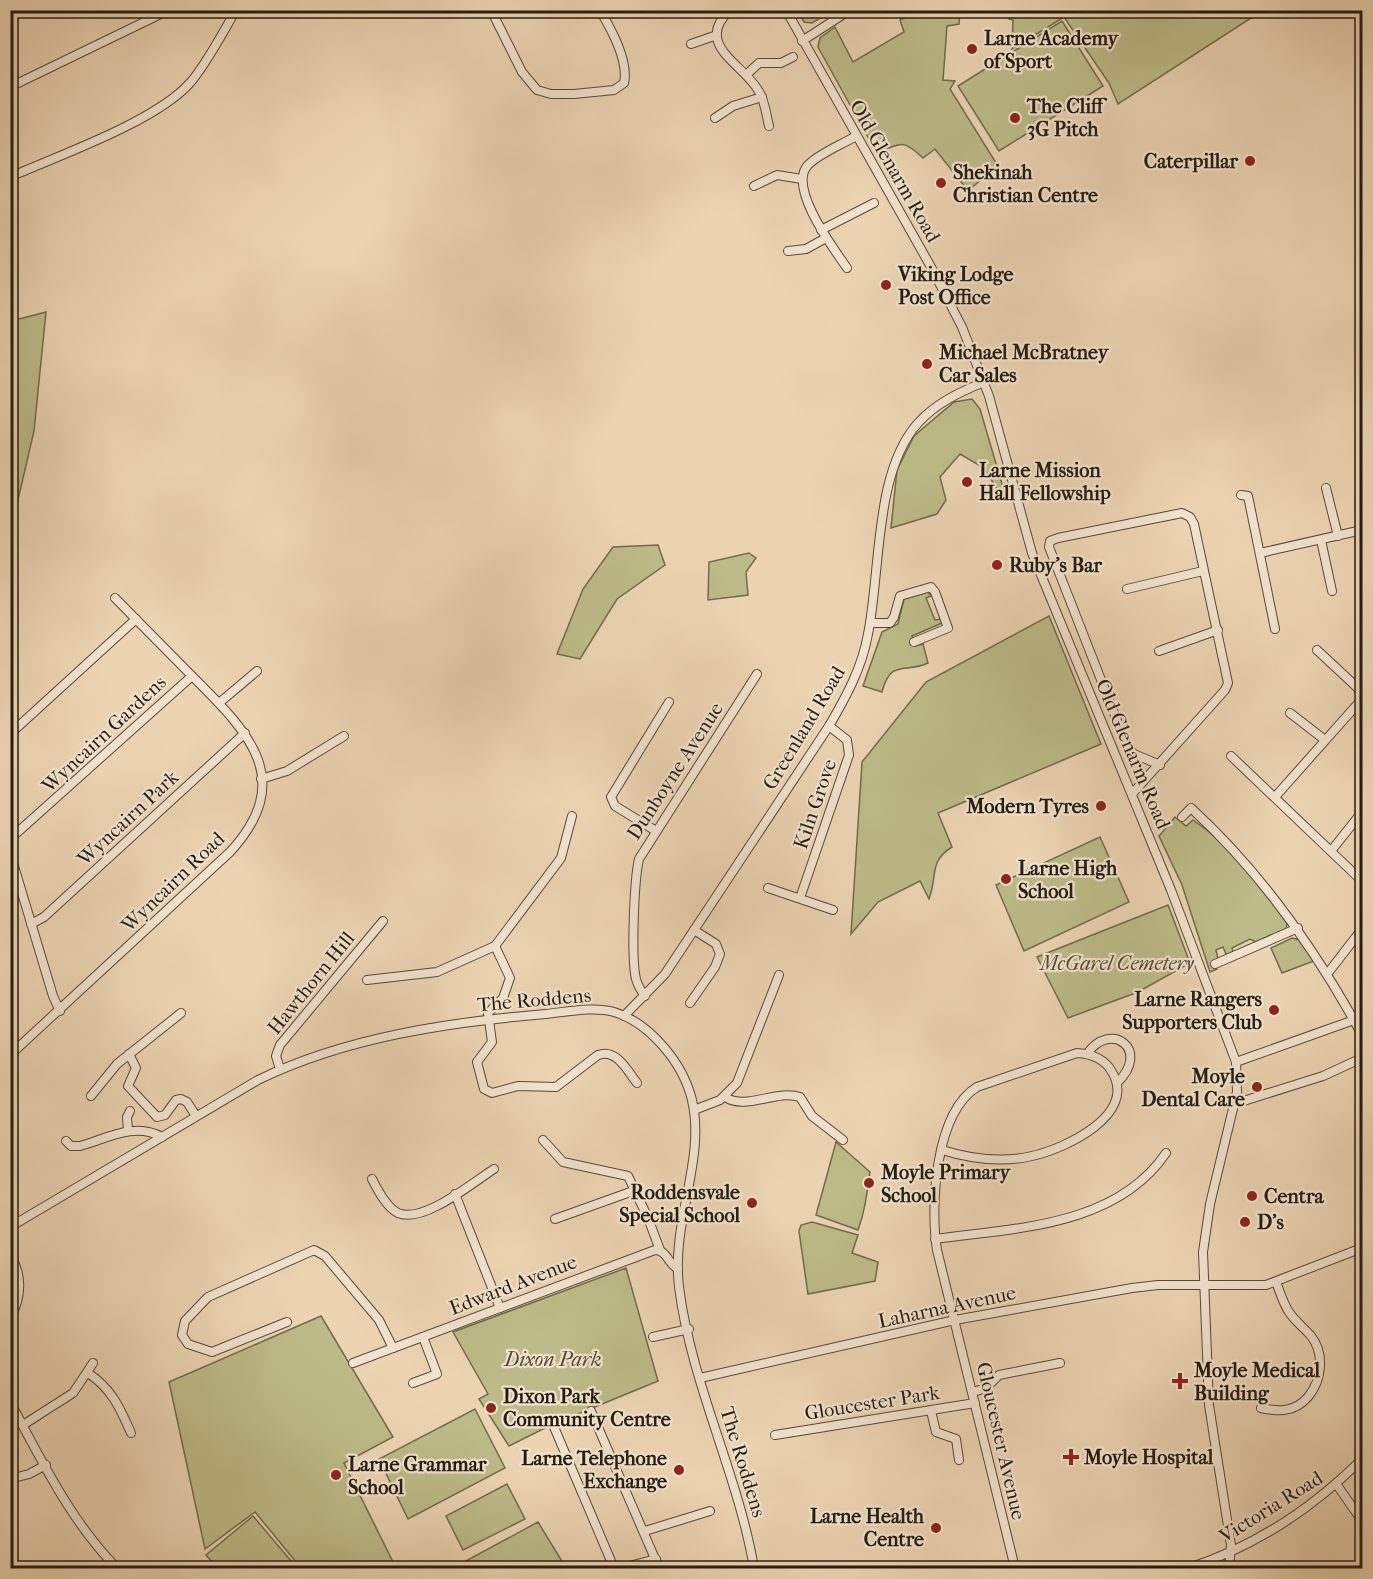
<svg xmlns="http://www.w3.org/2000/svg" width="1373" height="1579" viewBox="0 0 1373 1579" font-family="'IM FELL French Canon',serif">
  <style>
    .green { fill: #bdbb89; stroke: #706c4d; stroke-width: 1.5 }
    .lines { fill: none; stroke-linecap: round; stroke-linejoin: round }
    .minor-casing { stroke: #564a3a; stroke-width: 10 }
    .minor { stroke: #f3e3ce; stroke-width: 8 }
    .poi-dot { fill: #8f2418; stroke: #f3e3ce; stroke-width: 2 }
    .labels { text-anchor: middle; dominant-baseline: central; stroke-width: 4.5; stroke-linejoin: round; paint-order: stroke }
    .poi-label { font-size: 20px; font-weight: bold; fill: #241c11; stroke: #f3e3ce; text-anchor: start }
    .street-label { font-size: 20px; fill: #241c11; stroke: #f3e3ce }
    .park-label { font-size: 20px; font-style: italic; fill: #524c35; stroke: #f3e3ce }
  </style>
  <rect width="100%" height="100%" fill="#ecd4b3"/>
  <filter id="stains"><feTurbulence type="fractalNoise" baseFrequency=".00333" numOctaves="4"/><feColorMatrix values="0 0 0 0 .2 0 0 0 0 .09 0 0 0 0 .02 0 0 0 .5 -.17"/></filter>
  <radialGradient id="worn" r=".72"><stop offset=".6" stop-color="#630" stop-opacity="0"/><stop offset="1" stop-color="#630" stop-opacity=".3"/></radialGradient>
  <!-- green -->
  <g class="green">
    <polygon points="798,11 832,11 812,23 804,22"/>
    <path d="M920 11H960L959 24 947 26 943 80 955 81 950 89 998 166 970 189 965 187 935 149 923 158C896 133 901 150 875 150L818 47 820 38 835 27 853 62 904 32 900 20Z"/>
    <polygon points="1009,11 1009,10 1262,11 1118,104 1109,83 1064,17 1012,49 1013,20 1009,19"/>
    <polygon points="1062,21 1103,86 999,151 958,86"/>
    <polygon points="46,312 34,431 11,530 11,321"/>
    <polygon points="972,399 980,409 1004,491 997,489 984,468 960,454 940,477 946,500 937,514 891,528 897,470 914,436 954,402"/>
    <polygon points="658,545 665,565 617,599 580,659 557,654 583,589 613,547"/>
    <polygon points="749,553 756,558 746,572 748,595 708,600 709,562"/>
    <path d="M927 591 931 596 926 598 935 620 941 619 942 623 912 636 915 646 923 644 928 663C905 674 891 658 882 692L863 686 882 632 898 624 904 599Z"/>
    <path d="M1049 616 1101 744 938 813 952 847C928 862 938 876 929 899L920 881 878 902 851 934 862 762 926 682Z"/>
    <path d="M1175 817 1186 826 1193 820C1232 846 1260 885 1287 923L1286 929 1256 942 1250 939 1232 948 1233 952 1230 955 1226 954 1223 947 1216 950 1218 959 1214 962 1217 969 1210 972 1182 885 1159 836Z"/>
    <polygon points="1100,837 1129,902 1024,951 996,885"/>
    <polygon points="1168,905 1190,963 1138,992 1068,1018 1037,957"/>
    <polygon points="1292,938 1300,940 1314,961 1282,973 1271,948"/>
    <path d="M836 1142 870 1172C867 1193 865 1211 858 1230L816 1215Z"/>
    <polygon points="812,1222 858,1235 852,1253 878,1262 875,1281 808,1294 799,1231 801,1225"/>
    <polygon points="626,1268 658,1381 551,1425 509,1446 479,1399 488,1394 453,1332"/>
    <polygon points="321,1316 393,1437 344,1463 396,1568 301,1568 255,1512 205,1549 169,1382"/>
    <polygon points="475,1409 505,1468 408,1519 379,1459"/>
    <polygon points="507,1484 525,1519 463,1550 446,1516"/>
    <polygon points="253,1516 297,1568 217,1568 206,1555"/>
    <polygon points="538,1522 563,1563 553,1568 453,1568"/>
  </g>
  <g class="lines">
    <!-- minor casing -->
    <g class="minor-casing">
      <g id="minor">
        <path d="M491 10 522 72 537 90 551 94H574L614 90 624 83C629 61 611 29 600 10"/>
        <path d="M730 10C693 44 743 64 758 90 765 100 766 114 769 126"/>
        <polyline points="786,10 931,267 962,327 989,396 1032,553 1171,890 1236,1062 1237,1092 1210,1204 1203,1252 1209,1405 1231,1545 1229,1568"/>
        <polyline points="802,41 850,10"/>
        <polyline points="691,44 717,35"/>
        <polyline points="746,75 759,63 781,63 793,57"/>
        <polyline points="10,87 169,10"/>
        <polyline points="715,118 733,106 762,97"/>
        <path d="M10 177C60 155 154 122 189 84 205 67 223 32 236 10"/>
        <polyline points="754,186 777,175 802,179"/>
        <polyline points="821,230 874,203"/>
        <polyline points="788,251 806,249 826,238"/>
        <path d="M847 268C834 249 787 187 808 165 820 153 841 145 856 136"/>
        <polyline points="1326,488 1338,536"/>
        <polyline points="1241,495 1248,496 1275,629"/>
        <polyline points="1321,540 1332,591"/>
        <polyline points="1260,553 1362,530"/>
        <polyline points="1127,589 1203,571"/>
        <polyline points="870,623 890,623 894,617 900,596 931,587 935,592 948,628 914,642"/>
        <polyline points="1317,650 1362,692"/>
        <polyline points="1159,651 1218,630"/>
        <polyline points="219,703 257,671"/>
        <polyline points="1290,713 1325,740"/>
        <polyline points="10,734 136,619"/>
        <polyline points="1231,756 1362,881"/>
        <polyline points="261,779 287,771 344,736"/>
        <polyline points="1132,794 1225,690 1228,683 1194,524 1190,517 1182,513 1058,538 1050,541 1049,547 1127,746 1134,754 1160,765"/>
        <polyline points="1275,797 1362,699"/>
        <path d="M1182 817 1191 808C1262 873 1316 950 1362 1035"/>
        <polyline points="656,831 615,806 611,797 669,702"/>
        <polyline points="10,839 192,676"/>
        <polyline points="1331,851 1362,812"/>
        <polyline points="10,853 53,996 60,1011"/>
        <polyline points="768,888 833,910"/>
        <polyline points="800,898 849,755 847,740 829,726"/>
        <polyline points="31,924 44,917 245,733"/>
        <path d="M495 946 510 978 503 998 488 1013 492 1042 477 1062 484 1089 492 1093 518 1086 556 1087 598 1055C616 1048 627 1070 637 1083"/>
        <polyline points="1215,964 1298,928"/>
        <polyline points="1328,973 1362,929"/>
        <polyline points="367,980 437,972 495,946 561,858 572,816"/>
        <path d="M645 996C641 991 638 986 636 979 631 958 634 881 639 859L757 674"/>
        <polyline points="690,1003 715,967 720,954 716,944 694,930"/>
        <path d="M624 1016 665 974 829 726C846 697 862 668 868 634 881 570 874 472 918 423 936 403 960 392 984 382"/>
        <polyline points="129,1054 136,1068 128,1086 157,1117 165,1115 176,1100 181,1099 187,1102 196,1116"/>
        <path d="M1087 1054C1110 1020 1152 1049 1117 1083"/>
        <path d="M10 1055 230 852C297 779 248 732 193 677 167 651 141 624 115 598"/>
        <polyline points="1236,1062 1354,1020"/>
        <polyline points="280,1069 276,1056 280,1045 383,921"/>
        <polyline points="91,1096 117,1064 181,1013"/>
        <path d="M725 1097C746 1111 776 1089 800 1097L812 1116 843 1140"/>
        <polyline points="1234,1104 1323,1076 1362,1058"/>
        <polyline points="694,1110 720,1100 737,1083 779,975"/>
        <polyline points="128,1131 127,1117 130,1111"/>
        <polyline points="543,1140 563,1162 628,1176 648,1218 660,1250"/>
        <path d="M66 1141 71 1146H80C108 1138 135 1122 162 1137"/>
        <path d="M942 1150C971 1159 1002 1163 1032 1156 1064 1149 1138 1115 1112 1072 1105 1059 1092 1054 1077 1053L977 1087C935 1113 930 1206 937 1250L1015 1568"/>
        <path d="M372 1179C378 1190 386 1207 398 1213 423 1224 472 1183 494 1169"/>
        <polyline points="455,1194 500,1308"/>
        <polyline points="555,1219 636,1190"/>
        <path d="M10 1227 258 1080C346 1037 450 1022 546 1014 566 1012 594 1006 614 1012 650 1023 683 1063 692 1100 706 1160 671 1221 679 1287 691 1383 738 1474 754 1568"/>
        <path d="M935 1239C1014 1228 1116 1227 1166 1153"/>
        <path d="M10 1254C23 1276 22 1297 10 1319"/>
        <polyline points="287,1322 212,1352 188,1344 182,1335 185,1321 208,1297 314,1250 325,1256 379,1320 393,1348"/>
        <polyline points="653,1337 689,1329"/>
        <path d="M353 1363 655 1250C667 1250 668 1264 678 1269"/>
        <path d="M88 1373C112 1389 120 1408 131 1433"/>
        <polyline points="700,1378 955,1320 1132,1288 1158,1285 1266,1285 1362,1248"/>
        <polyline points="413,1383 437,1374 423,1337"/>
        <polyline points="973,1392 986,1388 999,1375 1060,1363"/>
        <path d="M10 1402C41 1459 71 1522 117 1568"/>
        <path d="M1261 1408C1279 1412 1295 1412 1308 1397 1322 1380 1325 1354 1311 1336 1304 1328 1295 1321 1289 1312 1283 1303 1280 1292 1276 1282"/>
        <polyline points="591,1411 659,1568"/>
        <polyline points="931,1411 936,1432 956,1439 959,1460"/>
        <polyline points="23,1425 73,1393 93,1363"/>
        <polyline points="554,1427 614,1568"/>
        <polyline points="775,1435 975,1403"/>
        <polyline points="10,1479 29,1474 46,1465"/>
        <polyline points="1337,1485 1362,1521"/>
        <polyline points="645,1531 710,1511"/>
        <polyline points="622,1568 656,1559"/>
        <polyline points="696,1568 704,1566"/>
        <path d="M1189 1568C1256 1546 1312 1509 1362 1459"/>
      </g>
    </g>
    <!-- minor -->
    <use href="#minor" class="minor"/>
  </g>
  <!-- markers -->
  <g class="poi-dot">
    <circle cx="972" cy="49" r="6"/>
    <circle cx="1015" cy="118" r="6"/>
    <circle cx="1250" cy="161" r="6"/>
    <circle cx="941" cy="183" r="6"/>
    <circle cx="886" cy="285" r="6"/>
    <circle cx="927" cy="364" r="6"/>
    <circle cx="967" cy="482" r="6"/>
    <circle cx="997" cy="565" r="6"/>
    <circle cx="1101" cy="806" r="6"/>
    <circle cx="1006" cy="879" r="6"/>
    <circle cx="1274" cy="1010" r="6"/>
    <circle cx="1257" cy="1087" r="6"/>
    <circle cx="869" cy="1183" r="6"/>
    <circle cx="1252" cy="1196" r="6"/>
    <circle cx="752" cy="1203" r="6"/>
    <circle cx="1245" cy="1222" r="6"/>
    <path d="M1177 1372h6v6h6v6h-6v6h-6v-6h-6v-6h6z"/>
    <circle cx="491" cy="1408" r="6"/>
    <path d="M1068 1448h6v6h6v6h-6v6h-6v-6h-6v-6h6z"/>
    <circle cx="679" cy="1470" r="6"/>
    <circle cx="336" cy="1475" r="6"/>
    <circle cx="936" cy="1528" r="6"/>
  </g>
  <g class="labels">
    <!-- poi labels -->
    <g class="poi-label">
      <text x="984" y="38">Larne Academy<tspan x="984" dy="23">of Sport</tspan></text>
      <text x="1027" y="106">The Cliff<tspan x="1027" dy="23">3G Pitch</tspan></text>
      <text x="1238" y="161" text-anchor="end">Caterpillar</text>
      <text x="953" y="172">Shekinah<tspan x="953" dy="23">Christian Centre</tspan></text>
      <text x="898" y="274">Viking Lodge<tspan x="898" dy="23">Post Office</tspan></text>
      <text x="939" y="352">Michael McBratney<tspan x="939" dy="23">Car Sales</tspan></text>
      <text x="979" y="470">Larne Mission<tspan x="979" dy="23">Hall Fellowship</tspan></text>
      <text x="1009" y="565">Ruby's Bar</text>
      <text x="1089" y="806" text-anchor="end">Modern Tyres</text>
      <text x="1018" y="868">Larne High<tspan x="1018" dy="23">School</tspan></text>
      <text x="1262" y="999" text-anchor="end">Larne Rangers<tspan x="1262" dy="23">Supporters Club</tspan></text>
      <text x="1245" y="1076" text-anchor="end">Moyle<tspan x="1245" dy="23">Dental Care</tspan></text>
      <text x="881" y="1172">Moyle Primary<tspan x="881" dy="23">School</tspan></text>
      <text x="740" y="1192" text-anchor="end">Roddensvale<tspan x="740" dy="23">Special School</tspan></text>
      <text x="1264" y="1196">Centra</text>
      <text x="1257" y="1222">D's</text>
      <text x="1194" y="1370">Moyle Medical<tspan x="1194" dy="23">Building</tspan></text>
      <text x="503" y="1396">Dixon Park<tspan x="503" dy="23">Community Centre</tspan></text>
      <text x="1084" y="1457">Moyle Hospital</text>
      <text x="667" y="1458" text-anchor="end">Larne Telephone<tspan x="667" dy="23">Exchange</tspan></text>
      <text x="348" y="1464">Larne Grammar<tspan x="348" dy="23">School</tspan></text>
      <text x="924" y="1516" text-anchor="end">Larne Health<tspan x="924" dy="23">Centre</tspan></text>
    </g>
    <!-- street labels -->
    <g class="street-label">
      <text transform="translate(895 171) rotate(60)">Old Glenarm Road</text>
      <text transform="translate(804 728) rotate(-59)">Greenland Road</text>
      <text transform="translate(104 734) rotate(-43)">Wyncairn Gardens</text>
      <text transform="translate(1133 754) rotate(67)">Old Glenarm Road</text>
      <text transform="translate(675 771) rotate(-57)">Dunboyne Avenue</text>
      <text transform="translate(815 804) rotate(-71)">Kiln Grove</text>
      <text transform="translate(128 818) rotate(-43)">Wyncairn Park</text>
      <text transform="translate(173 882) rotate(-44)">Wyncairn Road</text>
      <text transform="translate(311 983) rotate(-51)">Hawthorn Hill</text>
      <text transform="translate(534 1000) rotate(-5)">The Roddens</text>
      <text transform="translate(513 1285) rotate(-21)">Edward Avenue</text>
      <text transform="translate(947 1307) rotate(-12)">Laharna Avenue</text>
      <text transform="translate(872 1403) rotate(-9)">Gloucester Park</text>
      <text transform="translate(1001 1441) rotate(77)">Gloucester Avenue</text>
      <text transform="translate(743 1462) rotate(73)">The Roddens</text>
      <text transform="translate(1271 1507) rotate(-32)">Victoria Road</text>
    </g>
    <!-- park labels -->
    <g class="park-label">
      <text x="1117" y="963">McGarel Cemetery</text>
      <text x="553" y="1359">Dixon Park</text>
    </g>
  </g>
  <!-- margin -->
  <rect width="1373" height="1579" fill="none" stroke="#ecd4b3" stroke-width="36"/>
  <rect x="12" y="12" width="1349" height="1555" fill="none" stroke="#241c11" stroke-width="3"/>
  <rect x="18" y="18" width="1337" height="1543" fill="none" stroke="#241c11" stroke-width="1.5"/>
  <rect width="100%" height="100%" filter="url(#stains)"/>
  <rect width="100%" height="100%" fill="url(#worn)"/>
</svg>
